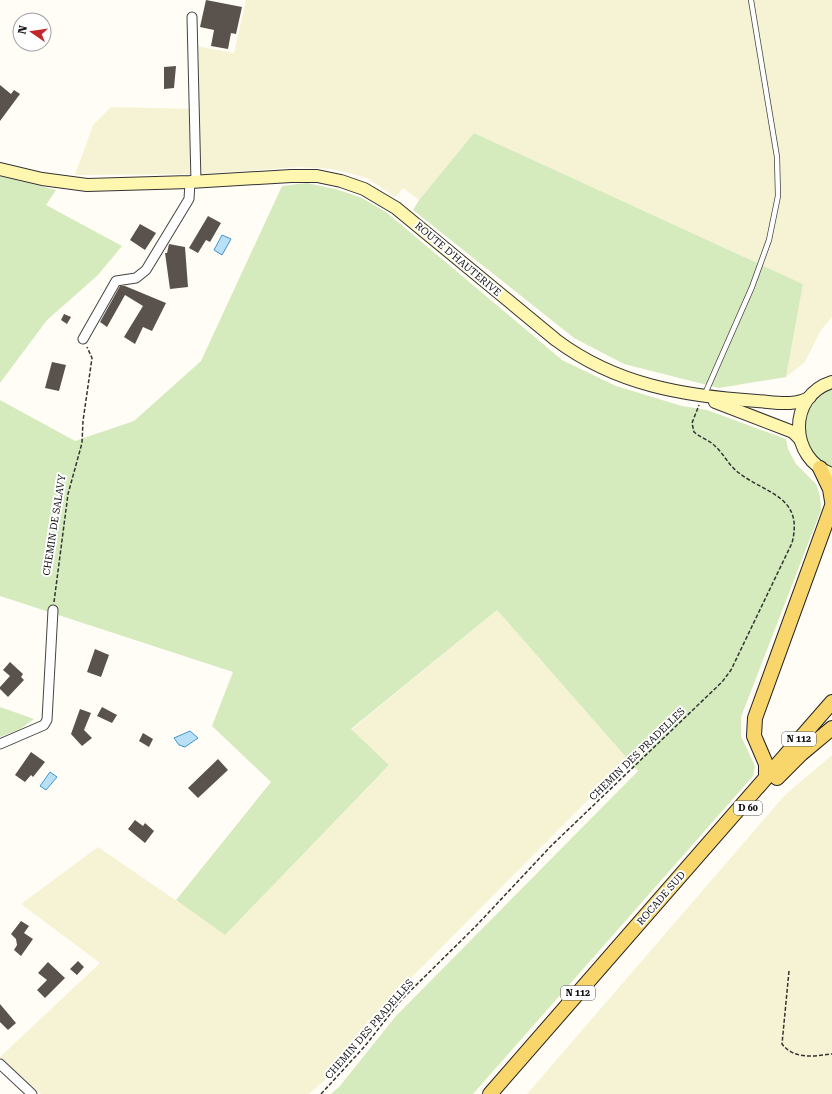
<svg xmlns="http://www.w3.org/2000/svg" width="832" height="1094" viewBox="0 0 832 1094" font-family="'Roboto Serif',serif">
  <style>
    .farmland { fill: #f6f3d4 }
    .green { fill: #d5ebbd }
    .water { fill: #b9e0f7; stroke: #3f96cf }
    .building { fill: #5a524d }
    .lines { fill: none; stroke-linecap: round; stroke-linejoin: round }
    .lane-casing { stroke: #444; stroke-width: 6 }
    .street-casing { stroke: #444; stroke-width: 11 }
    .secondary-casing { stroke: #333; stroke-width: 14 }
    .primary-casing { stroke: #222; stroke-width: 16 }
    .path { stroke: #333; stroke-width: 1.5; stroke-dasharray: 4 2; stroke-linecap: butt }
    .lane { stroke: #fff; stroke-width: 4.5 }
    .street { stroke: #fff; stroke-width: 9 }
    .secondary { stroke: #fff6b0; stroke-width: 12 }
    .primary { stroke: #f9d66b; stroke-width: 14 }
    .labels { text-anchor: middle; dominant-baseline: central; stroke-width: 4; stroke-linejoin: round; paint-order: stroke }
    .shield { fill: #fff; stroke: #585858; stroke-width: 1 }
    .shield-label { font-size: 9px; font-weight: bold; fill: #111 }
    .street-label { font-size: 10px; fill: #111; stroke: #fff }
  </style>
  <rect width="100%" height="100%" fill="#fffdf5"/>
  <!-- farmland -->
  <g class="farmland">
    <polygon points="246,0 832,0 832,317 821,330 805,362 786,377 803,284 474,133 419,200 403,188 395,197 367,178 333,169 299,167 201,174 75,175 93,125 111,107 197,109 196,46 234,53"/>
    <polygon points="497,610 628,760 385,1004 324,1081 309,1094 41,1094 0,1057 100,963 21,904 98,847 225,934 389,765 351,730"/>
    <polygon points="832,755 832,1094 527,1094 785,795"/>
  </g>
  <!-- green -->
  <g class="green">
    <polygon points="474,133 803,284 786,377 719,388 624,364 574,338 413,210 419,200"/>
    <polygon points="0,176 56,190 46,205 122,246 98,275 47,320 0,383"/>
    <polygon points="307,183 335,189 360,197 386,212 562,360 616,386 682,406 707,410 786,439 788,449 796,464 816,484 820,496 821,510 741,717 741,736 755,766 753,776 473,1094 331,1094 339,1087 396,1016 638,771 497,610 351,729 389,765 225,935 176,900 271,782 212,726 233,672 0,596 0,400 75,441 134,421 201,361 282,186"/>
    <path d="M832 389V467C796 450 796 406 832 389Z"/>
    <polygon points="0,707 34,719 20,729 0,737"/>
  </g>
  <!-- water -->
  <g class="water">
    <polygon points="222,235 231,239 222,255 214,250"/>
    <polygon points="190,731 198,738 185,747 179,745 174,738"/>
    <polygon points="50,772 57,777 46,790 40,786"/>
  </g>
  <!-- building -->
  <g class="building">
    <polygon points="206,0 242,7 236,34 231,33 228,49 211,46 214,30 200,27"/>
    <polygon points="176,66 174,88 164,89 164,67"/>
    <polygon points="0,85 11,94 14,90 20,94 0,121"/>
    <polygon points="208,216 221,223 210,242 206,240 198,253 189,248"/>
    <polygon points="140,224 156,233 145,250 130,240"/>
    <polygon points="169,244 185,247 188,287 170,289 165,253 167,253"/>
    <polygon points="120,286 125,286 166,303 152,331 143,327 135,344 124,337 143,306 125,295 107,327 100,322"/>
    <polygon points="64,314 71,317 67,324 61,320"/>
    <polygon points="52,362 66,365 59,391 45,388"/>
    <polygon points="95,649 109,655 101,677 87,672"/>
    <polygon points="10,662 23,674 21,677 24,680 8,697 0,689 0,687 10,676 3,670"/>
    <polygon points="102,707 117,715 112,723 97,716"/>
    <polygon points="80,709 91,713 84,730 92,738 82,746 71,734"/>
    <polygon points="143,733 153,739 149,747 139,741"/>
    <polygon points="31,752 45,762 33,777 31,775 25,782 15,775"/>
    <polygon points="218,759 228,770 198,798 188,788"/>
    <polygon points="135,820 143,826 145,823 154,831 145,843 128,829"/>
    <polygon points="21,921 29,926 24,933 33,939 21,956 14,950 17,945 16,939 11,934"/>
    <polygon points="78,961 84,967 77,975 70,969"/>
    <polygon points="48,962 65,978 45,998 37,990 47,980 38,973"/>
    <polygon points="0,1004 16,1023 8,1030 0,1022"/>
  </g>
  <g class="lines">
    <!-- lane casing -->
    <g class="lane-casing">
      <polyline id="lane" points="704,396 752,287 769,240 778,196 777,157 751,0"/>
    </g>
    <!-- street casing -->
    <g class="street-casing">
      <g id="street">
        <polyline points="192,17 196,182"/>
        <polyline points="83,339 116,281 136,278 146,270 189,199 190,182"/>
        <polyline points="0,744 44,725 47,720 53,610"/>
        <polyline points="0,1064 32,1094"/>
      </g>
    </g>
    <!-- secondary casing -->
    <g class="secondary-casing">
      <g id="secondary">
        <path d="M0 169 42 179 87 185 190 182 291 176H317L341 181 364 189 396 208 556 340C616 385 684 396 757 401 774 402 795 407 810 397"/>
        <path d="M832 382C787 396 789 459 832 474"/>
        <polyline points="715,402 793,432 800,439"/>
      </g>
    </g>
    <!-- primary casing -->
    <g class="primary-casing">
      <g id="primary">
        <polyline points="820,468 830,489 832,501"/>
        <polyline points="766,777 766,764 754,736 755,718 832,506"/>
        <polyline points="777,778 801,754 832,728"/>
        <polyline points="490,1094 832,702"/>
      </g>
    </g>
    <!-- path -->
    <g class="path">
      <polyline points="54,602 68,494 82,443 83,421 92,358 87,347"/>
      <path d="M789 971 782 1044C794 1060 814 1056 832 1054"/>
      <path d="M321 1094 365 1046 401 1000 476 926 551 846 722 682 731 670 792 543C804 496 766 494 739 473 729 466 724 454 715 446 709 440 701 438 694 432L692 423 699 405"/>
    </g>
    <!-- lane -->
    <use href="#lane" class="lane"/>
    <!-- street -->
    <use href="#street" class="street"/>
    <!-- secondary -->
    <use href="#secondary" class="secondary"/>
    <!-- primary -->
    <use href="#primary" class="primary"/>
  </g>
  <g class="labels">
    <!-- shield labels -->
    <g class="shield">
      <rect x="782" y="732" width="34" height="14" rx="3"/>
      <rect x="734" y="801" width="28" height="14" rx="3"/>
      <rect x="561" y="986" width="34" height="14" rx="3"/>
    </g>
    <g class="shield-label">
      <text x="799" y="739">N 112</text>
      <text x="748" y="808">D 60</text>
      <text x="578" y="993">N 112</text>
    </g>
    <!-- street labels -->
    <g class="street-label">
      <text transform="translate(458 259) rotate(40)">ROUTE D'HAUTERIVE</text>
      <text transform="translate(54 525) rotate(-81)">CHEMIN DE SALAVY</text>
      <text transform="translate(637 754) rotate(-44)">CHEMIN DES PRADELLES</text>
      <text transform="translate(661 898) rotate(-49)">ROCADE SUD</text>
      <text transform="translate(369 1029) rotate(-49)">CHEMIN DES PRADELLES</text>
    </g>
  </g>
  <!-- north arrow -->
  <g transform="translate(32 32) rotate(283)"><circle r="19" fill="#ffffff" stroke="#a0a0a0"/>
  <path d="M0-3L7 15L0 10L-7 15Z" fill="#c4262e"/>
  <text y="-6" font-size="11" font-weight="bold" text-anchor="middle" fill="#111111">N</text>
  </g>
</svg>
